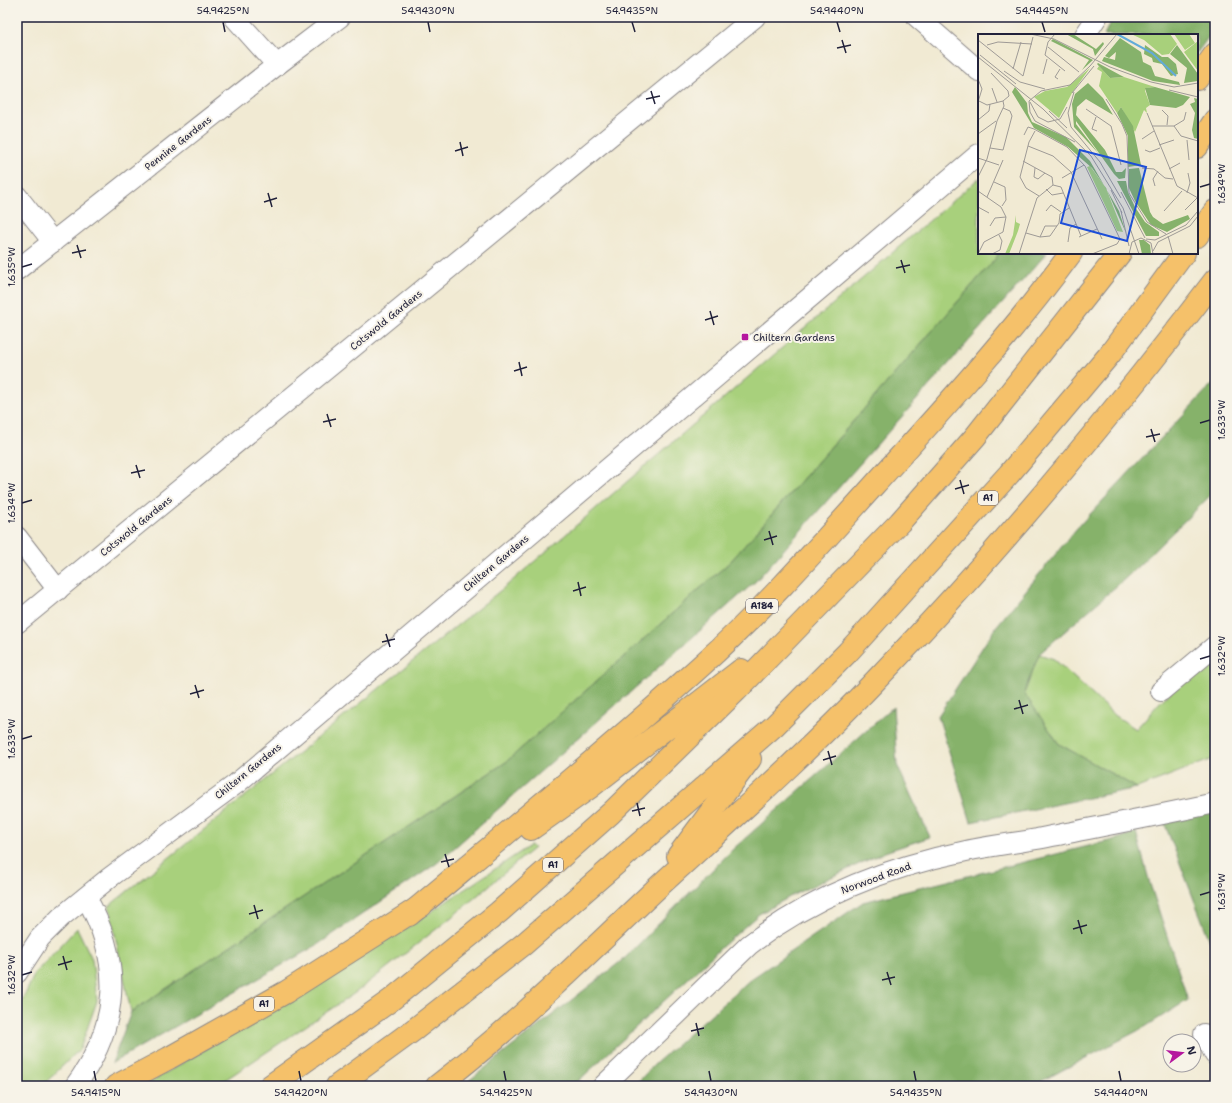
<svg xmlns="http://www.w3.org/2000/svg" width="1232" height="1103" viewBox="0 0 1232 1103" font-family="'Shantell Sans',sans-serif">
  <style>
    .green { fill: #a8d07b; stroke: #65795b }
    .forest { fill: #86b26b; stroke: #546a53 }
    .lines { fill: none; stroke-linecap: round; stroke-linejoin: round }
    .minor-casing { stroke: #8a8687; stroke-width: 22 }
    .trunk-casing { stroke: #8a8687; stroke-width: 24 }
    .minor { stroke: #fff; stroke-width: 20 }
    .trunk { stroke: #f5c16b; stroke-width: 22 }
    .ticks { fill: none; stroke: #22223b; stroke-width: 1.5 }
    .poi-dot { fill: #b5179e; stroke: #f7f3e8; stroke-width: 1.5 }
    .labels { text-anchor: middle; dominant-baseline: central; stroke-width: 4; stroke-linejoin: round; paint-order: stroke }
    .shield { fill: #f7f3e8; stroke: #62616f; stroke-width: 1 }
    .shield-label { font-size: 9px; font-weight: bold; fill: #22223b }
    .street-label { font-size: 10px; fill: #22223b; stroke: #f7f3e8 }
    .poi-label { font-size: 10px; fill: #22223b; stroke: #f7f3e8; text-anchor: start }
    .inset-river { fill: none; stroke: #62abda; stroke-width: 2 }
    .inset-road { fill: none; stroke: #9e9a96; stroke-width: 1 }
    .view { fill: #1d4ed8; fill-opacity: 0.15; stroke: #1d4ed8; stroke-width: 2 }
    .inset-edge { fill: none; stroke: #22223b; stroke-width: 2 }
    .neatline { fill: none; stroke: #22223b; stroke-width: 1.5 }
    .ticks-label { font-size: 10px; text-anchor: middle; fill: #22223b }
  </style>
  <rect width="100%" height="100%" fill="#f7f3e8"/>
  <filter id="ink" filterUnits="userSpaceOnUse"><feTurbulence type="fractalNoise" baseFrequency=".025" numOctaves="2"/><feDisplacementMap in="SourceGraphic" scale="8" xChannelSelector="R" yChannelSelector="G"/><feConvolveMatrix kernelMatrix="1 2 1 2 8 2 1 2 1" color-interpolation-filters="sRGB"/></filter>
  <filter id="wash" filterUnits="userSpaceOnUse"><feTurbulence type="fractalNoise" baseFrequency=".012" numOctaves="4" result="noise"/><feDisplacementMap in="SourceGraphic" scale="16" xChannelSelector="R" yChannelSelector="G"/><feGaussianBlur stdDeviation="0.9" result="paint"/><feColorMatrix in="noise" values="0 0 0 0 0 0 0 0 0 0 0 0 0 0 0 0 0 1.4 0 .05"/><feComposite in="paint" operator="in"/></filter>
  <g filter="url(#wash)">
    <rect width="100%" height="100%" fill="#f1ead3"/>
    <!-- green -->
    <g class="green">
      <polygon points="979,178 979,253 999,253 996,258 731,561 506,762 131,1012 109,906 506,586"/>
      <polygon points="1039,654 1054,659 1113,714 1136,729 1161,701 1206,660 1215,667 1215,758 1137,788 1059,744 1024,694"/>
      <polygon points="531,845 534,848 453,916 355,993 216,1086 144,1086 408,927"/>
      <polygon points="77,928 92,959 97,1001 80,1049 42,1086 17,1086 17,1012 35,973"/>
    </g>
    <!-- forest -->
    <g class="forest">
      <polygon points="1113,17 1215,17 1215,28 1197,53 1197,35 1104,35"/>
      <polygon points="999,253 1047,253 756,581 436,864 317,945 112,1063 131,1012 506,762 731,561 996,258"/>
      <polygon points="1215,381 1215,491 1128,576 1039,654 1024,693 1059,744 1137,788 971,822 938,716 995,628 1077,528"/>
      <polygon points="893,707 897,765 930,837 885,852 795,894 759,914 724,945 573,1086 462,1086 625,958 732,850"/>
      <polygon points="1215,807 1215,954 1164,822"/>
      <polygon points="1136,832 1150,884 1188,1000 1145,1027 1032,1086 634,1086 655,1064 751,979 863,902 1117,839"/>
    </g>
  </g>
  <g filter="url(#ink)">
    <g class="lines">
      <!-- minor casing -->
      <g class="minor-casing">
        <g id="minor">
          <polyline points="234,17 277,65"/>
          <polyline points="917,17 979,71"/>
          <polyline points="1085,35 1097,17"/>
          <polyline points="17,196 53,242"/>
          <polyline points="17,270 277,65 340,17"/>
          <polyline points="17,537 58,590"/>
          <polyline points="17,623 755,17"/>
          <polyline points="1161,691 1215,646"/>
          <polyline points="17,973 40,938 61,917 109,878 236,784 979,154"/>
          <polyline points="1204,1034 1215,1055"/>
          <path d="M75 1086C120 1025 123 963 86 897"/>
          <path d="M603 1086 749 945C813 896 888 867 966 851 990 846 1014 843 1037 839 1097 827 1156 816 1215 803"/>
        </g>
      </g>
      <!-- trunk casing -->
      <g class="trunk-casing">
        <g id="trunk">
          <polyline points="1197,79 1215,54"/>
          <polyline points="1197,147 1215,120"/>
          <polyline points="1197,236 1215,211"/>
          <polyline points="531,829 589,788 741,670"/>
          <polyline points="678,856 750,759"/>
          <path d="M409 915C508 832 608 750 703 664 765 608 820 545 876 483 943 409 1012 334 1071 253"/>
          <polyline points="116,1086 169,1058 286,992 421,906"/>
          <polyline points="270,1086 391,1000 499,912 611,813 736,691 900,522 975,437 1120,253"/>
          <polyline points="337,1086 415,1029 524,944 774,726 848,652 1009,474 1110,354 1184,253"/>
          <path d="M437 1086C514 1027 584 957 655 890 730 821 806 754 876 680 997 554 1109 419 1215 280"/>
        </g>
      </g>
      <!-- minor -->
      <use href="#minor" class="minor"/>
      <!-- trunk -->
      <use href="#trunk" class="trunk"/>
    </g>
  </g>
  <!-- ticks -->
  <path class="ticks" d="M223 22 225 32M428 22 430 32M632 22 635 32M837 22 840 32M1042 22 1045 32M842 40 846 53M837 48 851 45M651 91 655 104M646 99 660 96M460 142 463 156M455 151 468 147M1200 187 1210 184M268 193 272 207M264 202 277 198M77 245 81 258M72 253 86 250M901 260 905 273M22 267 32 264M896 268 910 265M710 311 714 325M705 320 718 316M519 362 522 376M514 371 527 367M327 414 331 427M323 422 336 419M1200 423 1210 420M1151 429 1155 442M1146 437 1160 434M136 465 140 478M131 473 145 470M960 480 964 494M955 489 969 485M22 503 32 500M769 531 773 545M764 540 777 536M578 582 581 596M573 591 586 587M386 634 390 647M382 642 395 639M1200 659 1210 656M195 685 199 698M190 694 204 690M1019 700 1023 714M1014 709 1028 705M22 739 32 736M828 751 832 765M823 760 836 756M637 803 640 816M632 811 645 808M445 854 449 867M441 862 454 859M1200 895 1210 892M254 905 258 919M249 914 263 910M1078 920 1082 934M1073 929 1087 925M63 956 67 970M58 965 72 961M887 972 891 985M22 975 32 972M882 980 895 977M696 1023 699 1036M691 1031 704 1028M94 1071 96 1081M299 1071 301 1081M504 1071 506 1081M709 1071 711 1081M914 1071 916 1081M1119 1071 1121 1081"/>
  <!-- markers -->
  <rect class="poi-dot" x="741" y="333" width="8" height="8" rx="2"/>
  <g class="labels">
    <!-- shield labels -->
    <g class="shield">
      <rect x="978" y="491" width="20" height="14" rx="3"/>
      <rect x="746" y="599" width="32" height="14" rx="3"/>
      <rect x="543" y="858" width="20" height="14" rx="3"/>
      <rect x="254" y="997" width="20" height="14" rx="3"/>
    </g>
    <g class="shield-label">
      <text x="988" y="498">A1</text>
      <text x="762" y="606">A184</text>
      <text x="553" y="865">A1</text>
      <text x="264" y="1004">A1</text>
    </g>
    <!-- street labels -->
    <g class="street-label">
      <text transform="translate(178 143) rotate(-38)">Pennine Gardens</text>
      <text transform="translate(386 320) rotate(-39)">Cotswold Gardens</text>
      <text transform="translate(136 526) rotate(-39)">Cotswold Gardens</text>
      <text transform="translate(496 563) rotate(-40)">Chiltern Gardens</text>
      <text transform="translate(248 771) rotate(-39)">Chiltern Gardens</text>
      <text transform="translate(876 878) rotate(-20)">Norwood Road</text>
    </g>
    <!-- poi labels -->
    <g class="poi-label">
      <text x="753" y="337">Chiltern Gardens</text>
    </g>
  </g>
  <!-- overview -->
  <g transform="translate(978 34)">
    <rect width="220" height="220" fill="#f1ead3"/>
    <path d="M153 0H192L199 10 191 20 184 21 166 6ZM196 0H211L217 9 207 16ZM220 7V37L206 18ZM121 32 132 44 146 43 177 53 168 54 167 57 172 71 168 74 169 79 166 76 157 98 143 73 139 79 121 52 124 38 119 35ZM112 34 94 59 81 84 56 63 67 57 89 53ZM112 132 128 154 145 198 139 197 109 133ZM38 181V188L42 190 40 197 31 220H27L35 201Z" fill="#a8d07b"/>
    <path d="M88 0H95L118 15 125 8 126 10 117 22 115 15ZM142 4 163 18 165 28 173 32 177 42 201 48 202 51 175 47 124 27 126 23 137 26 138 18 131 24 127 22ZM75 5 81 8 115 26 104 36 111 26 73 7ZM167 11 184 23H190L198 30 200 40 193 42 184 30 175 28 174 24 166 20ZM199 11 220 40V47L206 49 209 34 192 20ZM120 29 142 41 146 43 132 44 119 30ZM110 49 125 64 135 81 108 65 99 73 98 81 127 116 138 138H144L148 134 147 144 141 145 136 140 98 87V90L121 120 96 93 94 70 97 60ZM37 53 49 69 50 79 54 88 88 103 112 127 141 177 148 199 128 154 114 134 90 113 56 94 34 58ZM177 53 212 63 205 71 198 74 172 71 167 54ZM216 64 220 65V105L216 104 214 96 217 79 212 70 217 68ZM143 73 155 92 163 131 150 133V102L139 79ZM161 134 172 178 175 183 185 190 210 181 212 185 189 198 173 191 157 167 150 152 151 135ZM139 147H148L150 158 157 173 167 188 181 198V202H168ZM161 206H166L172 211 173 220H164Z" fill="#86b26b"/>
    <path class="inset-river" d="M139 0 174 19 198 42"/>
    <path class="inset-road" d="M52 0 76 5 132 33 173 48 196 53 220 49M77 0 70 8 67 21 87 37M0 6 45 42 55 3M9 11 20 8 54 10M70 13 101 38M2 21 38 50M0 23 65 75 113 122 145 174 161 220M35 35 43 8M26 37 42 48 67 55M65 40 69 25M0 45 4 55 0 68M80 45 77 43 82 35M14 54 19 68M191 56 220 63M96 58 90 79 93 93 122 128 143 164M94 59 116 32M128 65 144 90 149 102 151 159 169 188 188 200M1 67 9 71 25 67 31 62 30 57 13 39M52 68 60 83 70 88 82 85 89 73M108 75 133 92 143 131M184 76 190 82 189 91M71 77 89 94M169 79 199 152 220 164M118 83 114 95 119 97M0 86 11 77 12 70M174 92H196L203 102 220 107M196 92 206 86 208 78M57 97 51 108 42 143 48 154 61 162M0 100 18 87M46 101 50 93 56 95 89 113 107 132 142 205 139 210 114 220M164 105 176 97M209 106 211 126M97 108 57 87 52 78 51 67 63 57 92 51 112 32 139 0M181 111 196 106M50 112 75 122 93 138 124 205M12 114 25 116 34 82 32 77 25 74M167 116 172 118 182 114M0 124 21 131M45 127 74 143 75 151M57 134 56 143 60 145 67 139M164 134 176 135 187 144 195 145M191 135 202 129M0 143 9 125 19 87 26 72 25 67M84 144 106 131M16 148 27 153 28 166 24 172M75 151 83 153 103 202M177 152 175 145 180 137M68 155 74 161 85 159M133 156 144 179M0 157 23 173 28 183 25 198 6 208 0 220M143 158 167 204M209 159 212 149 210 139M9 163 25 126M0 173 11 179M207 176 219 164M68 177 73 171 83 178M143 177 151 212M186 177 204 157M12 192 17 184 28 183M48 199 62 203 72 202 81 189 82 180 91 174M190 202 195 220M62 203 67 192H79M101 203 119 195M168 205 177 206 208 191 220 177M90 208 92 194 98 190M175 217 180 208 212 192 220 182M14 220 22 216 24 207 21 201M41 220 59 164 75 151M151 220 154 208 163 204 173 209 175 220"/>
    <path class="view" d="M102 116 168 133 149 207 83 189Z"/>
    <rect width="220" height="220" class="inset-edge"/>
  </g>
  <!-- margin -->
  <rect width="1232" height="1103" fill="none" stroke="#f7f3e8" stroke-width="44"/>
  <!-- north arrow -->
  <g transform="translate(1182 1053) rotate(75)"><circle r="19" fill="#f7f3e8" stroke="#a29fa3"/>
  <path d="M0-3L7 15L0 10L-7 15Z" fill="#b5179e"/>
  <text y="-6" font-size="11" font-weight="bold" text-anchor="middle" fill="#22223b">N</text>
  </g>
  <rect x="22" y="22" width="1188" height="1059" class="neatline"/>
  <g class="ticks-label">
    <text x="223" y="14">54.9425°N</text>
    <text x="428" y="14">54.9430°N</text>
    <text x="632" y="14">54.9435°N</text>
    <text x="837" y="14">54.9440°N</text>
    <text x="1042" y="14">54.9445°N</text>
    <text transform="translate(1221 184) rotate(-90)" y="4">1.634°W</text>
    <text transform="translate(11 267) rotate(-90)" y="4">1.635°W</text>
    <text transform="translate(1221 420) rotate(-90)" y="4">1.633°W</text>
    <text transform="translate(11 503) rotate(-90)" y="4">1.634°W</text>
    <text transform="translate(1221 656) rotate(-90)" y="4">1.632°W</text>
    <text transform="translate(11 739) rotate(-90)" y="4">1.633°W</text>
    <text transform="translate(1221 892) rotate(-90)" y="4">1.631°W</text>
    <text transform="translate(11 975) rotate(-90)" y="4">1.632°W</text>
    <text x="96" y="1096">54.9415°N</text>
    <text x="301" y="1096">54.9420°N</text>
    <text x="506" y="1096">54.9425°N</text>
    <text x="711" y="1096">54.9430°N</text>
    <text x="916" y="1096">54.9435°N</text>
    <text x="1121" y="1096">54.9440°N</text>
  </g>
</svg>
